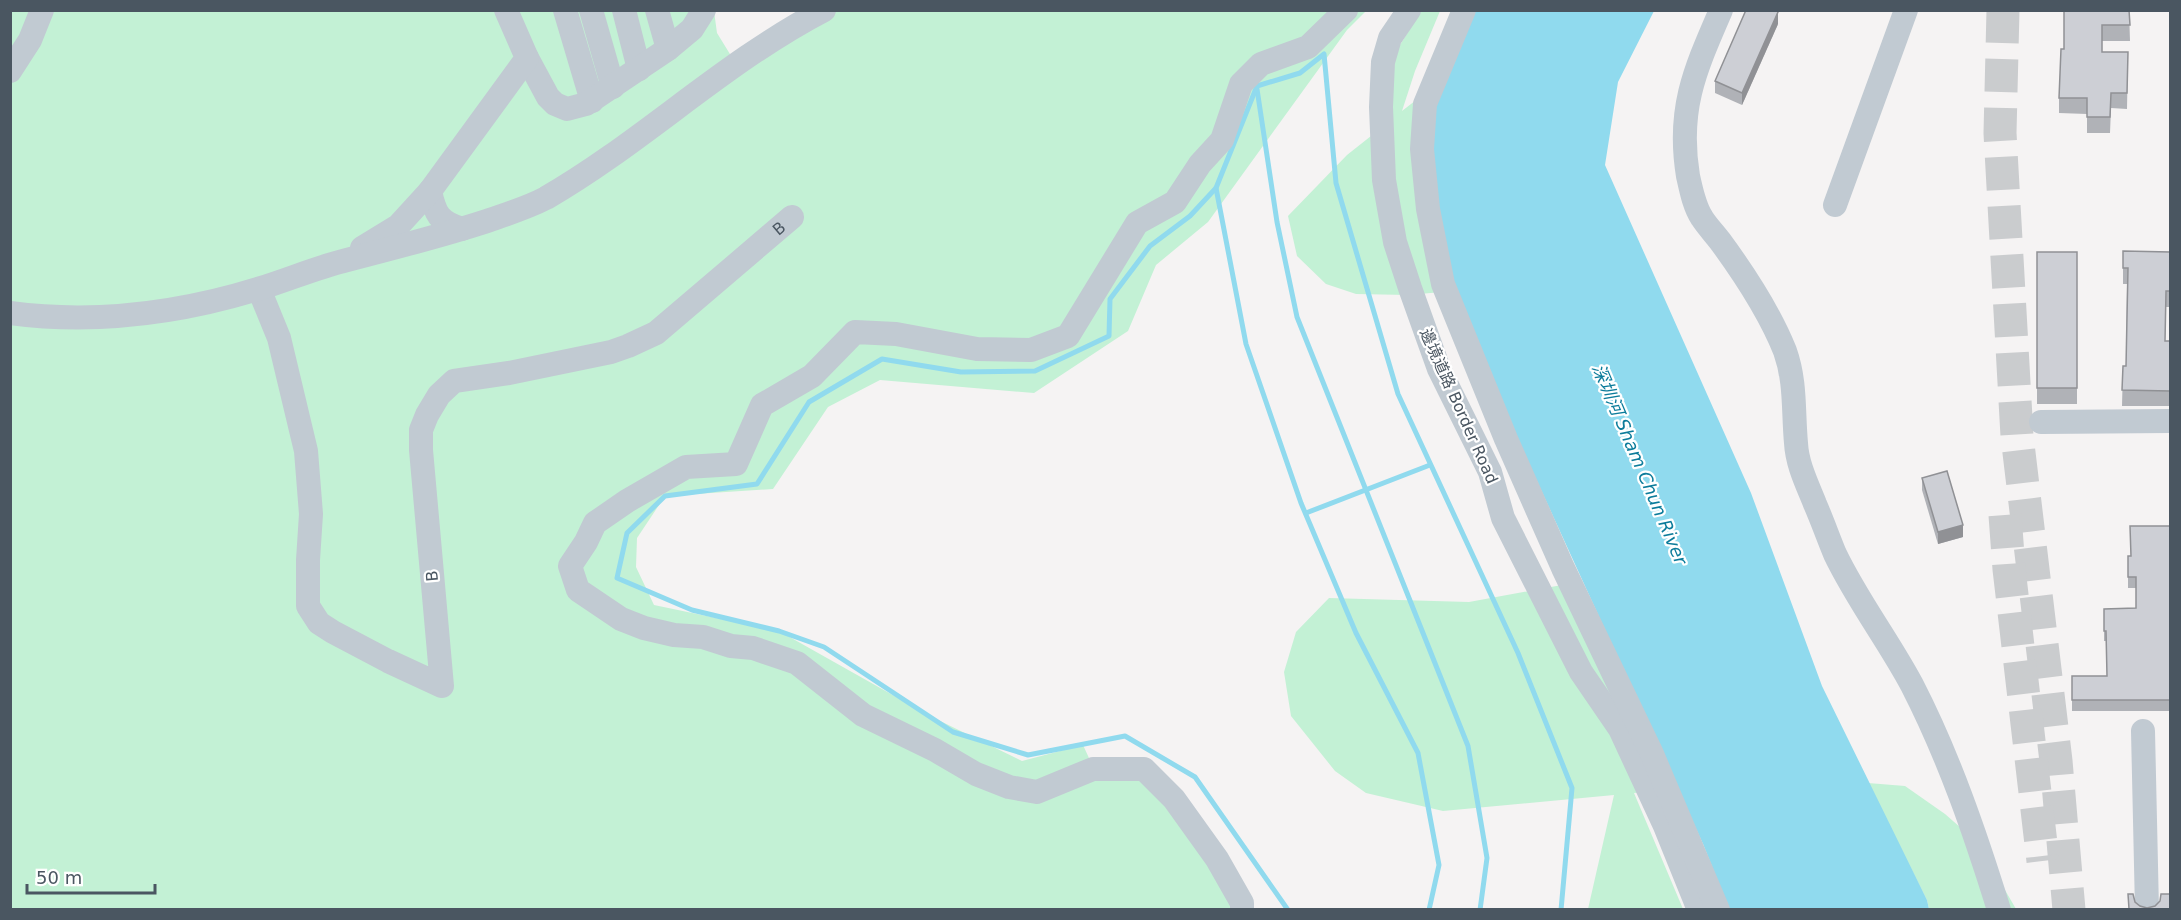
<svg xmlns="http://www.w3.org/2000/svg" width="2181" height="920" viewBox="0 0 2181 920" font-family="'DejaVu Sans','Noto Sans SC',sans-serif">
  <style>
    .green { fill: #c3f1d5 }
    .water { fill: #90daee }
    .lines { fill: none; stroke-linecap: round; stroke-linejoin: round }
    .stream { stroke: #90daee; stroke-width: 5 }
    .highway-tunnel { stroke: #caccce; stroke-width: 33; stroke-dasharray: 33 16; stroke-linecap: butt }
    .minor { stroke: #c1cad2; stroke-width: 24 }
    .wall { fill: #b0b2b7 }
    .shaded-wall { fill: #909195 }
    .building { fill: #cdcfd5; stroke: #909195; stroke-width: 1.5 }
    .labels { text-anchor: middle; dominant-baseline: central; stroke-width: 4.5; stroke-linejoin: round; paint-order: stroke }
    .street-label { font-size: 16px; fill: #4a5661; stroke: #fff }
    .water-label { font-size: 18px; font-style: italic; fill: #0c7c9b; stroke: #fff }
  </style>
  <rect width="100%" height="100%" fill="#f5f3f3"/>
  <!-- green -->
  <g class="green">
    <polygon points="10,11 714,11 717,33 733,59 805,11 1366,11 1347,30 1208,222 1156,265 1128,331 1034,393 880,380 828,407 773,489 665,496 637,538 636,567 654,605 779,631 930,716 1022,761 1083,745 1094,769 1144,769 1241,909 11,909"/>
    <polygon points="1421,11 1440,11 1415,71 1402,111 1438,83 1453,291 1408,295 1356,294 1326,284 1297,256 1288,216 1347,155 1390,121 1395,53"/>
    <polygon points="1578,582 1678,789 1634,793 1683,909 1588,909 1614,795 1443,811 1366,793 1335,771 1291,716 1284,672 1296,632 1329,598 1469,602"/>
    <polygon points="1868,783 1905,786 1945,814 1977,842 2016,909 1929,909 1927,900"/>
  </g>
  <!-- water -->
  <polygon class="water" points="1469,11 1654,11 1618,82 1605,165 1751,493 1822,686 1927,900 1929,909 1729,909 1703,844 1461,315 1432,204 1431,99"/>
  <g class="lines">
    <!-- stream -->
    <g class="stream">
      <polyline points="1257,89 1277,222 1297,317 1468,746 1487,858 1480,910"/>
      <polyline points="1216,188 1246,344 1301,503 1356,633 1418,753 1439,865 1429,910"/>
      <polyline points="1306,513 1430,465"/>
      <polyline points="1288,910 1195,777 1125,736 1028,755 953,732 824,647 779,631 692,610 617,578 627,533 665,496 757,484 809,402 882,359 961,372 1035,371 1109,336 1110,299 1150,246 1190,216 1216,188 1257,86 1300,73 1324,54 1336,183 1398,394 1518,653 1572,788 1561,910"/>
    </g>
    <!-- highway-tunnel -->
    <g class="highway-tunnel">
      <polyline points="2003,10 2000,133 2017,436 2056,761 2069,910"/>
      <polyline points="2005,515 2009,569 2043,861"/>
    </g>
    <!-- minor -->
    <g class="minor">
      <polyline points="565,10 592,101"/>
      <polyline points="591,10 613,87"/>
      <polyline points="624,10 639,69"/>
      <polyline points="657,10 668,49"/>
      <polyline points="1409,10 1390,38 1383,62 1381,107 1384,180 1395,242 1410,288 1439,369 1490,472 1503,518 1581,672 1620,729 1665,826 1699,910"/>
      <polyline points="1464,10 1425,104 1422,149 1428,209 1443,284 1506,439 1563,568 1652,754 1718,910"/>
      <path d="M1721 10C1695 70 1677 109 1688 176 1691 189 1694 206 1702 218 1707 226 1714 233 1720 241 1745 275 1769 311 1785 351 1796 382 1793 411 1796 443 1797 464 1807 484 1815 504 1822 520 1828 537 1835 554 1857 600 1888 640 1912 685 1949 757 1975 833 1999 910"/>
      <polyline points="527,58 548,97 555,104 567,109 586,104 668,49 692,29 704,10"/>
      <polyline points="10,71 30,40 42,10"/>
      <path d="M430 191C435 214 439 222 462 229"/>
      <polyline points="1835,205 1906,10"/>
      <polyline points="362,248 398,226 430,191 527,58 506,10"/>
      <path id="s1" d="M259 289 279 338 306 451 311 514 308 560V606L319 623 333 632 388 661 442 686 421 450V430L427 415 439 395 454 381 509 373 611 352 628 346 656 333 792 217"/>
      <path d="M10 313C94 324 181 313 261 288 290 279 318 267 347 260 394 248 441 236 487 221 507 214 527 208 546 198 643 142 724 62 824 10"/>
      <polyline points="2041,422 2170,421"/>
      <polyline points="2143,731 2147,910"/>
      <polyline points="1242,910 1242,903 1217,859 1174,799 1144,769 1093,769 1037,792 1009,787 976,774 935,750 863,715 797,663 753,648 731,646 703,637 674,635 644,628 621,619 578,590 570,566 586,542 595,523 627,501 686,467 736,464 762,405 812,376 855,332 896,334 977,349 1031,350 1068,336 1137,223 1175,202 1200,164 1222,140 1241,84 1261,64 1308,47 1346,10"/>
    </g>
  </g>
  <!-- wall -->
  <g class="wall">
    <polygon points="2064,10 2129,10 2130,41 2102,41 2102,52 2128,52 2127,109 2111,108 2110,133 2087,133 2087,114 2059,113 2059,98 2064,49"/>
    <polygon points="1778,24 1742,105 1715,93 1715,81"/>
    <polygon points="2170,70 2170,104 2169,96 2170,71"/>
    <polygon points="2123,251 2170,252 2170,307 2166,307 2165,341 2170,341 2170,406 2122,406 2123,366 2126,366 2127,284 2123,284"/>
    <rect x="2037" y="252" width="40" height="152"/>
    <polygon points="1922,478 1963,537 1938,544 1922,490"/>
    <polygon points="2170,526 2170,711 2072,711 2072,676 2107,676 2106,641 2104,641 2104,609 2136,608 2136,588 2128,588 2128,556 2131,556"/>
  </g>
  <!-- shaded-wall -->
  <g class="shaded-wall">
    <polygon points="1778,12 1778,24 1742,105 1742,93"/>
    <polygon points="1963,525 1963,537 1938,544 1938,532"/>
  </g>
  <!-- building -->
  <g class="building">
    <polygon points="1746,10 1775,10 1778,12 1742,93 1715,81"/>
    <polygon points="2064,10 2129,10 2130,25 2102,25 2102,52 2128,52 2127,93 2111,93 2110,117 2087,117 2087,98 2059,98 2061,49 2064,49"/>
    <polygon points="2123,251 2170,252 2170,291 2166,291 2165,341 2170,341 2170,391 2122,390 2123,366 2126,366 2128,268 2123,268"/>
    <rect x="2037" y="252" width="40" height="136"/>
    <polygon points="1947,471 1963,525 1938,532 1922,478"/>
    <polygon points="2130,526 2170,526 2170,700 2072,700 2072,676 2107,676 2106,631 2104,631 2104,609 2136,608 2136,577 2128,577 2128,556 2131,556"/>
    <polygon points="2128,894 2133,894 2135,902 2140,906 2147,908 2155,906 2160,901 2161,894 2170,894 2170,909 2129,909"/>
  </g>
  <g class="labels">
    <!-- street labels -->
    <g class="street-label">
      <text stroke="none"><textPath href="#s1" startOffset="1170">B</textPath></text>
      <text transform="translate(1459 406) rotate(66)">邊境道路 Border Road</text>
      <text transform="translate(432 576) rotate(-95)">B</text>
    </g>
    <!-- water labels -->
    <g class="water-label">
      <text transform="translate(1640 464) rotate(67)">深圳河 Sham Chun River</text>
    </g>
  </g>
  <!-- border -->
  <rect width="2181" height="920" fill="none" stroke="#4a5661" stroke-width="24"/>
  <!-- scale -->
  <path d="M27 884v9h128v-9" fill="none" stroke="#4a5661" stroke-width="3"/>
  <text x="36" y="884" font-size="18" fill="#4a5661" stroke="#ffffff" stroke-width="4.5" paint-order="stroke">50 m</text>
</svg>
